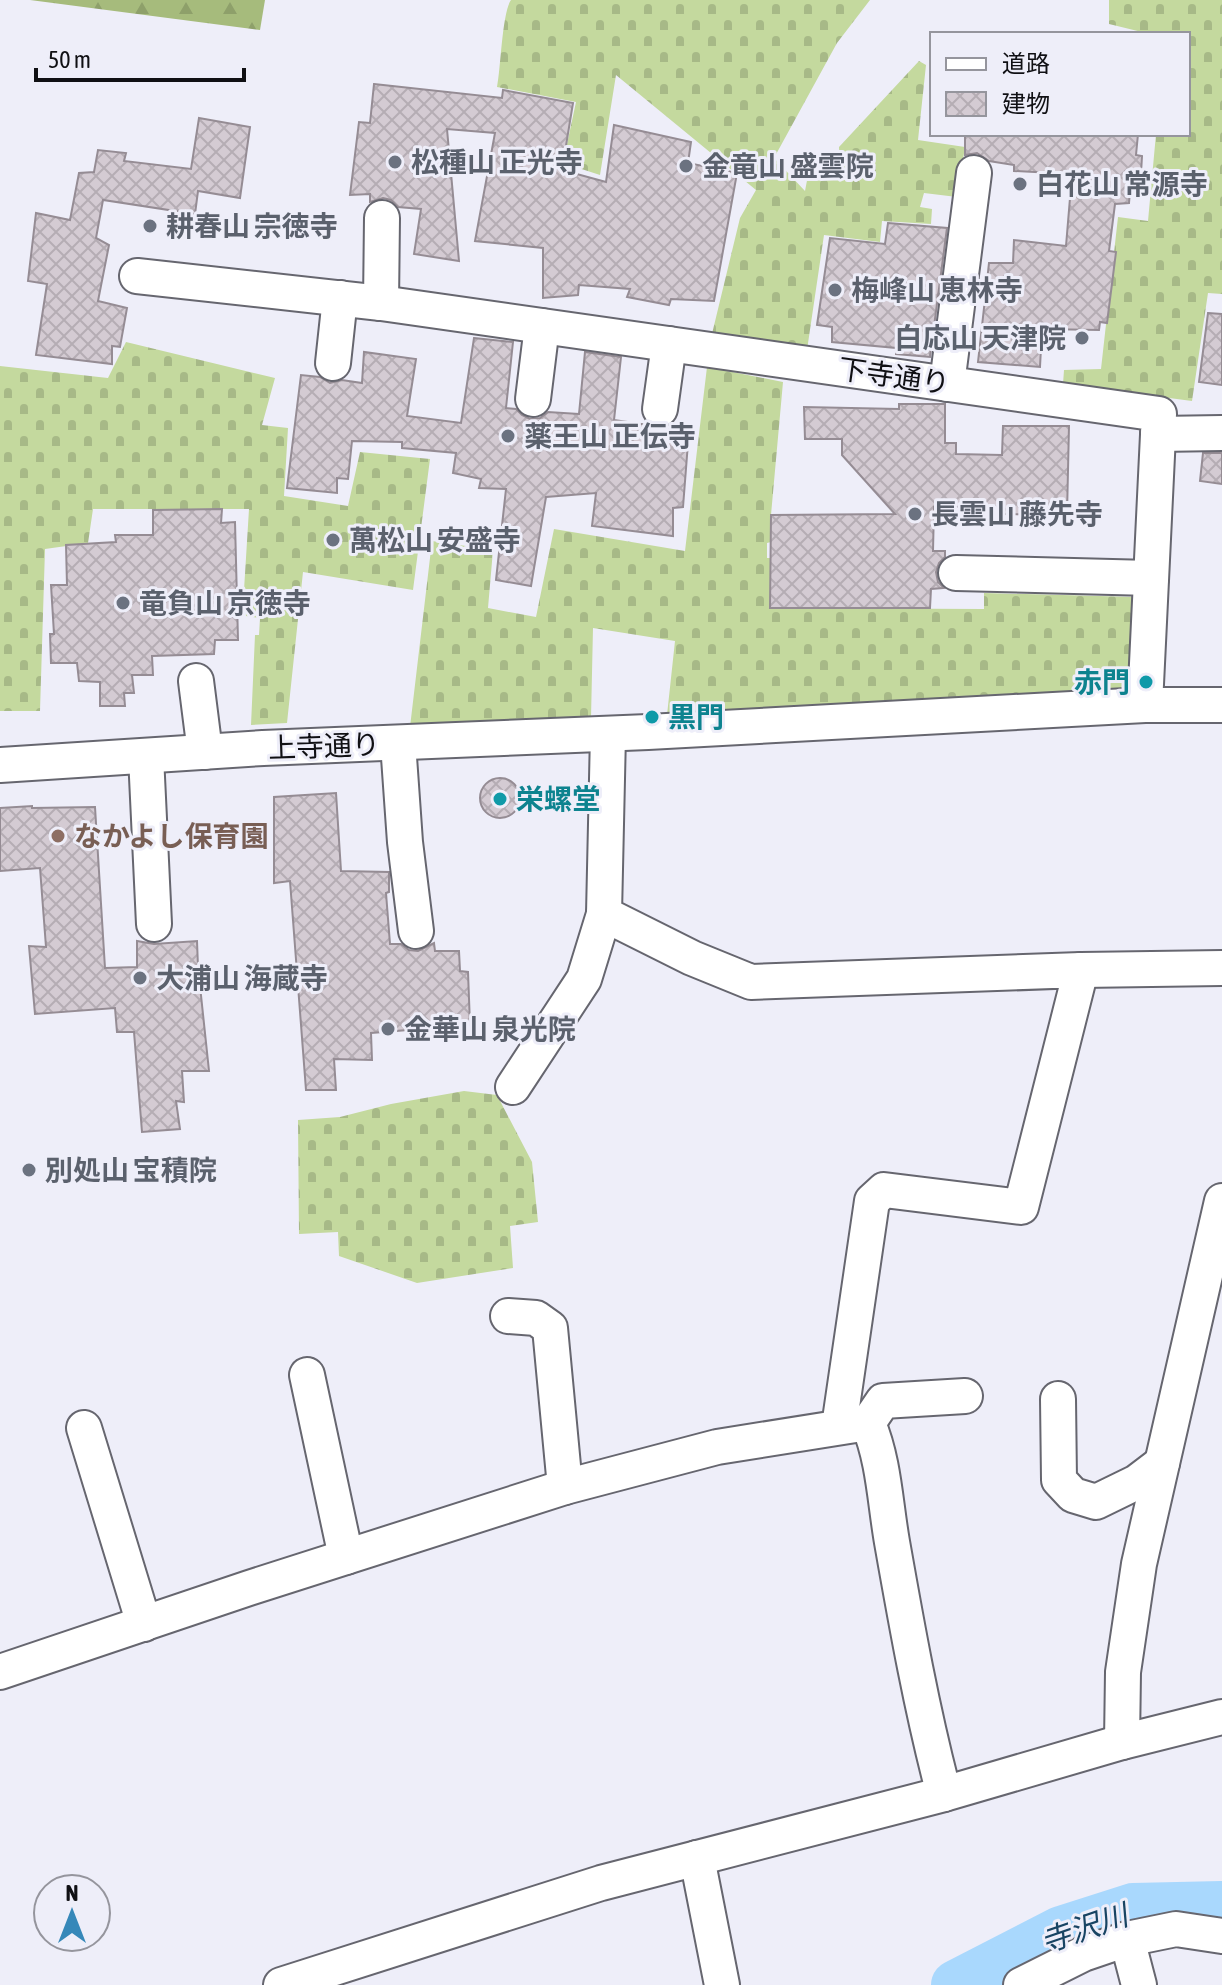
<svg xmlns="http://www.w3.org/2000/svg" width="1222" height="1985" viewBox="0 0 1222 1985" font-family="'Asap Condensed','Noto Sans JP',sans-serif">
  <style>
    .forest { fill: url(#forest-firs) }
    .cemetery { fill: url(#cemetery-stones) }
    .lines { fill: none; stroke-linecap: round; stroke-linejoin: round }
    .river { stroke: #a9d8fd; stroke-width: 50 }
    .building { fill: url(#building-cross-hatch); stroke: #958c94; stroke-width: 2 }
    .minor-casing { stroke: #66666f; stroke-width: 38 }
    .minor { stroke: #fff; stroke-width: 34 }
    .worship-dot { fill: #6b7280; stroke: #eeeef9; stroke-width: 3 }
    .culture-dot { fill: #0f9aa8; stroke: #eeeef9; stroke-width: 3 }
    .education-dot { fill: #8d6e63; stroke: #eeeef9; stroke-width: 3 }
    .labels { text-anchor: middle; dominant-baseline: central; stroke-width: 6; stroke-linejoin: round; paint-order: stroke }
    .worship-label { font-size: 28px; font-weight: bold; fill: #5b616d; stroke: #eeeef9; text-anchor: start }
    .street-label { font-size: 28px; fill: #101014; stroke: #eeeef9 }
    .culture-label { font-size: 28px; font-weight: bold; fill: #0d838f; stroke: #eeeef9; text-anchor: start }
    .education-label { font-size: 28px; font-weight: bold; fill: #785e54; stroke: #eeeef9; text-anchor: start }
    .water-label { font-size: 30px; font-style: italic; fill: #184463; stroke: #eeeef9 }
  </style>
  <defs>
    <pattern id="forest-firs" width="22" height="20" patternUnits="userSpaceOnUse" patternTransform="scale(2)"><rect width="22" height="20" fill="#a6bb7c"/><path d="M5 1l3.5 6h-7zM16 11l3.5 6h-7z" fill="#8ea06a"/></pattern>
    <pattern id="cemetery-stones" width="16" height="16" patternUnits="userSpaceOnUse" patternTransform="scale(2)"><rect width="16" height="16" fill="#c4d99e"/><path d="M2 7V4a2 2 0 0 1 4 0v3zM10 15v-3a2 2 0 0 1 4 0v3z" fill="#a7b987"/></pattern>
    <pattern id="building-cross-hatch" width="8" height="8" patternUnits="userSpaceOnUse" patternTransform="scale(2)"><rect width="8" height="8" fill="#d4cbd3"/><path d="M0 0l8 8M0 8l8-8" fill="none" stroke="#b5adb4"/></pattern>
  </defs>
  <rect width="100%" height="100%" fill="#eeeef9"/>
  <!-- forest -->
  <polygon class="forest" points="30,0 265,0 260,30"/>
  <!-- cemetery -->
  <g class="cemetery">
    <path d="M511 0H870L837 43 774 158 805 191 809 170 840 176 839 147 919 61 926 65 918 140 965 147 957 197 924 193 920 207 932 209 931 224 882 221 880 242 824 235 807 350 711 338 740 218 756 190 616 75 600 175 563 163 576 102 497 87C501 67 502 13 511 0Z"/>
    <polygon points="1109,0 1222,0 1222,294 1208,293 1192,401 1063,384 1064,370 1101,369 1118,217 1148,221 1156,134 1188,134 1188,34 1150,34 1109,24"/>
    <polygon points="126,342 275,378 262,425 288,428 284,496 348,506 360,452 430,459 413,590 303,572 287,723 251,725 255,635 259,635 260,618 246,616 244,590 249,509 93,509 88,543 45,549 40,711 0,711 0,366 108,378"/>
    <polygon points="707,367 783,382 771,515 771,542 767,543 767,558 771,558 770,608 984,609 984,593 1136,597 1130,692 667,715 675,641 593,628 591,718 410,727 432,541 493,550 488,608 536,617 554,529 685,551"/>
    <polygon points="464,1091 497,1095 532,1162 538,1222 510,1226 513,1268 417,1283 339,1256 338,1232 299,1234 298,1120 340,1117 391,1104"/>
  </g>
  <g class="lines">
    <!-- river -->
    <polyline class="river" points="956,1985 1061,1931 1133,1908 1222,1906"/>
  </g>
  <!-- building -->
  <g class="building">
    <polygon points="374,84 502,98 503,90 573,103 562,170 606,182 614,125 691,142 688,163 737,173 714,301 671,299 669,305 627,297 630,289 579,285 578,295 543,298 543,248 475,241 495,133 447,129 459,261 414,254 421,209 398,207 391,200 383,198 370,202 370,194 350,195 359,122 370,123"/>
    <polygon points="199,118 250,127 240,198 198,191 195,214 103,200 96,238 109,245 98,301 127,308 120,347 112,346 112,364 36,355 47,284 28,281 36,213 70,220 79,173 94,172 98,150 126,153 124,161 191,169"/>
    <polygon points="965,134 1138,134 1136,155 1142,156 1140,191 1130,191 1129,203 1115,204 1109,251 1116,252 1107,323 1100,322 1099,330 1042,329 1040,367 978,362 989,263 1013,263 1014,240 1066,246 1072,174 1014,171 1014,165 989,161 977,153 965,155"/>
    <polygon points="888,223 947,228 930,357 896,354 896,348 832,342 832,327 817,325 830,238 885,244"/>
    <polygon points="1208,313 1222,314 1222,385 1199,382"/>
    <polygon points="474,338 513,342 506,408 516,409 522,415 530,419 540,418 548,412 579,414 585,352 621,357 614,420 648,425 658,429 689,430 683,507 673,508 673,536 592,526 596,493 546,497 531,586 496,580 506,489 479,488 481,479 453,473 456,453 402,448 402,442 352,441 348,479 337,478 337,493 287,488 301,375 320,377 330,383 342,380 362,383 364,352 416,359 407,416 461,423"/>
    <polygon points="899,404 945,404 945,443 956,443 956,454 1002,455 1003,426 1069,426 1067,515 999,514 1000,506 934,507 933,551 945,551 945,557 939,563 936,572 938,582 944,588 931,589 930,608 770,608 771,515 895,514 842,455 842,439 805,439 804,407 899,409"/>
    <polygon points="1203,453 1222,453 1222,484 1200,481"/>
    <polygon points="222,509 221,523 235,522 238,640 215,640 214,654 152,656 153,675 132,675 134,693 124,693 125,706 100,706 100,682 79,681 77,663 51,663 50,634 54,634 51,585 67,585 66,545 116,542 115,535 153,535 153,510"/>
    <circle cx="500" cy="798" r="20"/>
    <polygon points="336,793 341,871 389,872 389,892 386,893 390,944 401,944 409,950 418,951 434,943 435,951 459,951 460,971 468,972 470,1025 371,1033 372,1060 334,1059 336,1090 306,1090 290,881 274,883 274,797"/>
    <polygon points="32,806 32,808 95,807 105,968 137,967 137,941 154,944 197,941 198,967 209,1071 182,1071 184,1102 176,1101 180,1129 142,1132 134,1032 117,1032 115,1008 35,1014 29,946 46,947 40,868 0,871 0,808"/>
  </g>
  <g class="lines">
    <!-- minor casing -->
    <g class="minor-casing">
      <g id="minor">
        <polyline points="137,276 381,303 1159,414 1145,705"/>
        <polyline points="381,303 382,218"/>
        <polyline points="333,363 340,298"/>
        <polyline points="947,384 974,173"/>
        <polyline points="533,399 542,326"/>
        <polyline points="660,409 669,344"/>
        <polyline points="1158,434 1222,433"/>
        <polyline points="956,573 1151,578"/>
        <polyline points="196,681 205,752"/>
        <polyline points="608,734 604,914 692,958 751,982 1081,970 1021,1207 884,1190 872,1201 839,1427"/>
        <polyline points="398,743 405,842 416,931"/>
        <polyline points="146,756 154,924"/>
        <polyline points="0,765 263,748 648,732 1145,705 1222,705"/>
        <polyline points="1081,970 1222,968"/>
        <polyline points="513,1087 584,979 604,914"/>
        <polyline points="508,1316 536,1318 550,1328 565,1487"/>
        <polyline points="307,1375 346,1557"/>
        <polyline points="1058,1399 1059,1480 1073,1495 1096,1502 1137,1482 1162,1463"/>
        <path d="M868 1423C884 1461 885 1502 892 1542 907 1627 922 1711 944 1794"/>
        <polyline points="84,1428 144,1624"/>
        <polyline points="0,1672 249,1588 565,1487 717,1447 868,1423 883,1401 965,1396"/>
        <polyline points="1122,1742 1123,1672 1139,1564 1222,1201"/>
        <polyline points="697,1858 722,1985"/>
        <polyline points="1127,1939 1139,1985"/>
        <polyline points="281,1985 601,1883 944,1794 1122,1742 1222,1717"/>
        <polyline points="1021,1985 1083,1954 1127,1939 1176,1929 1222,1936"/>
      </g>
    </g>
    <!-- minor -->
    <use href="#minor" class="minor"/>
  </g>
  <!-- markers -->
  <g class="worship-dot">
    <circle cx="395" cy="162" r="8"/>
    <circle cx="686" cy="166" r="8"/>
    <circle cx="1020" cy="184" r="8"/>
    <circle cx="150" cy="226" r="8"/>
    <circle cx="835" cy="290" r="8"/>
    <circle cx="1082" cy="338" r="8"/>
    <circle cx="508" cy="436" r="8"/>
    <circle cx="915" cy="514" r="8"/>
    <circle cx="333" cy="540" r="8"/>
    <circle cx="123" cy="603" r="8"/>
    <circle cx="140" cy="978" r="8"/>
    <circle cx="388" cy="1029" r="8"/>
    <circle cx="29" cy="1170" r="8"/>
  </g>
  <g class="culture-dot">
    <circle cx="1146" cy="682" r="8"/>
    <circle cx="652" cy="717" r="8"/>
    <circle cx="500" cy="799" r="8"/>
  </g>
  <circle class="education-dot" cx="58" cy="836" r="8"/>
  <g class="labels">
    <!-- worship labels -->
    <g class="worship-label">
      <text x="411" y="162">松種山 正光寺</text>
      <text x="702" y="166">金竜山 盛雲院</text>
      <text x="1036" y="184">白花山 常源寺</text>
      <text x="166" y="226">耕春山 宗徳寺</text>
      <text x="851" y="290">梅峰山 恵林寺</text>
      <text x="1066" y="338" text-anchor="end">白応山 天津院</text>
      <text x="524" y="436">薬王山 正伝寺</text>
      <text x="931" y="514">長雲山 藤先寺</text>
      <text x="349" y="540">萬松山 安盛寺</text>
      <text x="139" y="603">竜負山 京徳寺</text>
      <text x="156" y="978">大浦山 海蔵寺</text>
      <text x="404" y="1029">金華山 泉光院</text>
      <text x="45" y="1170">別処山 宝積院</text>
    </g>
    <!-- street labels -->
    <g class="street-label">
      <text transform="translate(894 376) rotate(8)">下寺通り</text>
      <text transform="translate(324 746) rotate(-2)">上寺通り</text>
    </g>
    <!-- culture labels -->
    <g class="culture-label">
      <text x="1130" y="682" text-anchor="end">赤門</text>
      <text x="668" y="717">黒門</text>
      <text x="516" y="799">栄螺堂</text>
    </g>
    <!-- education labels -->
    <g class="education-label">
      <text x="74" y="836">なかよし保育園</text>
    </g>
    <!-- water labels -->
    <g class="water-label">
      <text transform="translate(1084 1928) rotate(-19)">寺沢川</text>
    </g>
  </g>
  <!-- legend -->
  <rect x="930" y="32" width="260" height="104" fill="#eeeef9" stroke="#95959d" stroke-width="2"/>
  <rect x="946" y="58" width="40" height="12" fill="#ffffff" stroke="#95959d" stroke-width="2"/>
  <text x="1002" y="72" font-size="24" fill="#101014">道路</text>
  <rect x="946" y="92" width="40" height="24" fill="url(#building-cross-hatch)" stroke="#95959d" stroke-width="2"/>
  <text x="1002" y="112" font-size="24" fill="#101014">建物</text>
  <!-- north arrow -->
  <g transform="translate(72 1913)"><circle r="38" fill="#eeeef9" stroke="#95959d" stroke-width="2"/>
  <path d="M0-6L14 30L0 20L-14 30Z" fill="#3688b9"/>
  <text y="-12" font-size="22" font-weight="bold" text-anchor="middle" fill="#101014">N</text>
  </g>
  <!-- scale -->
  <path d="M36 68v12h208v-12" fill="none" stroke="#101014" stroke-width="4"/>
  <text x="48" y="68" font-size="24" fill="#101014" stroke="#eeeef9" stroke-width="6" paint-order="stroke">50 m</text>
</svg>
